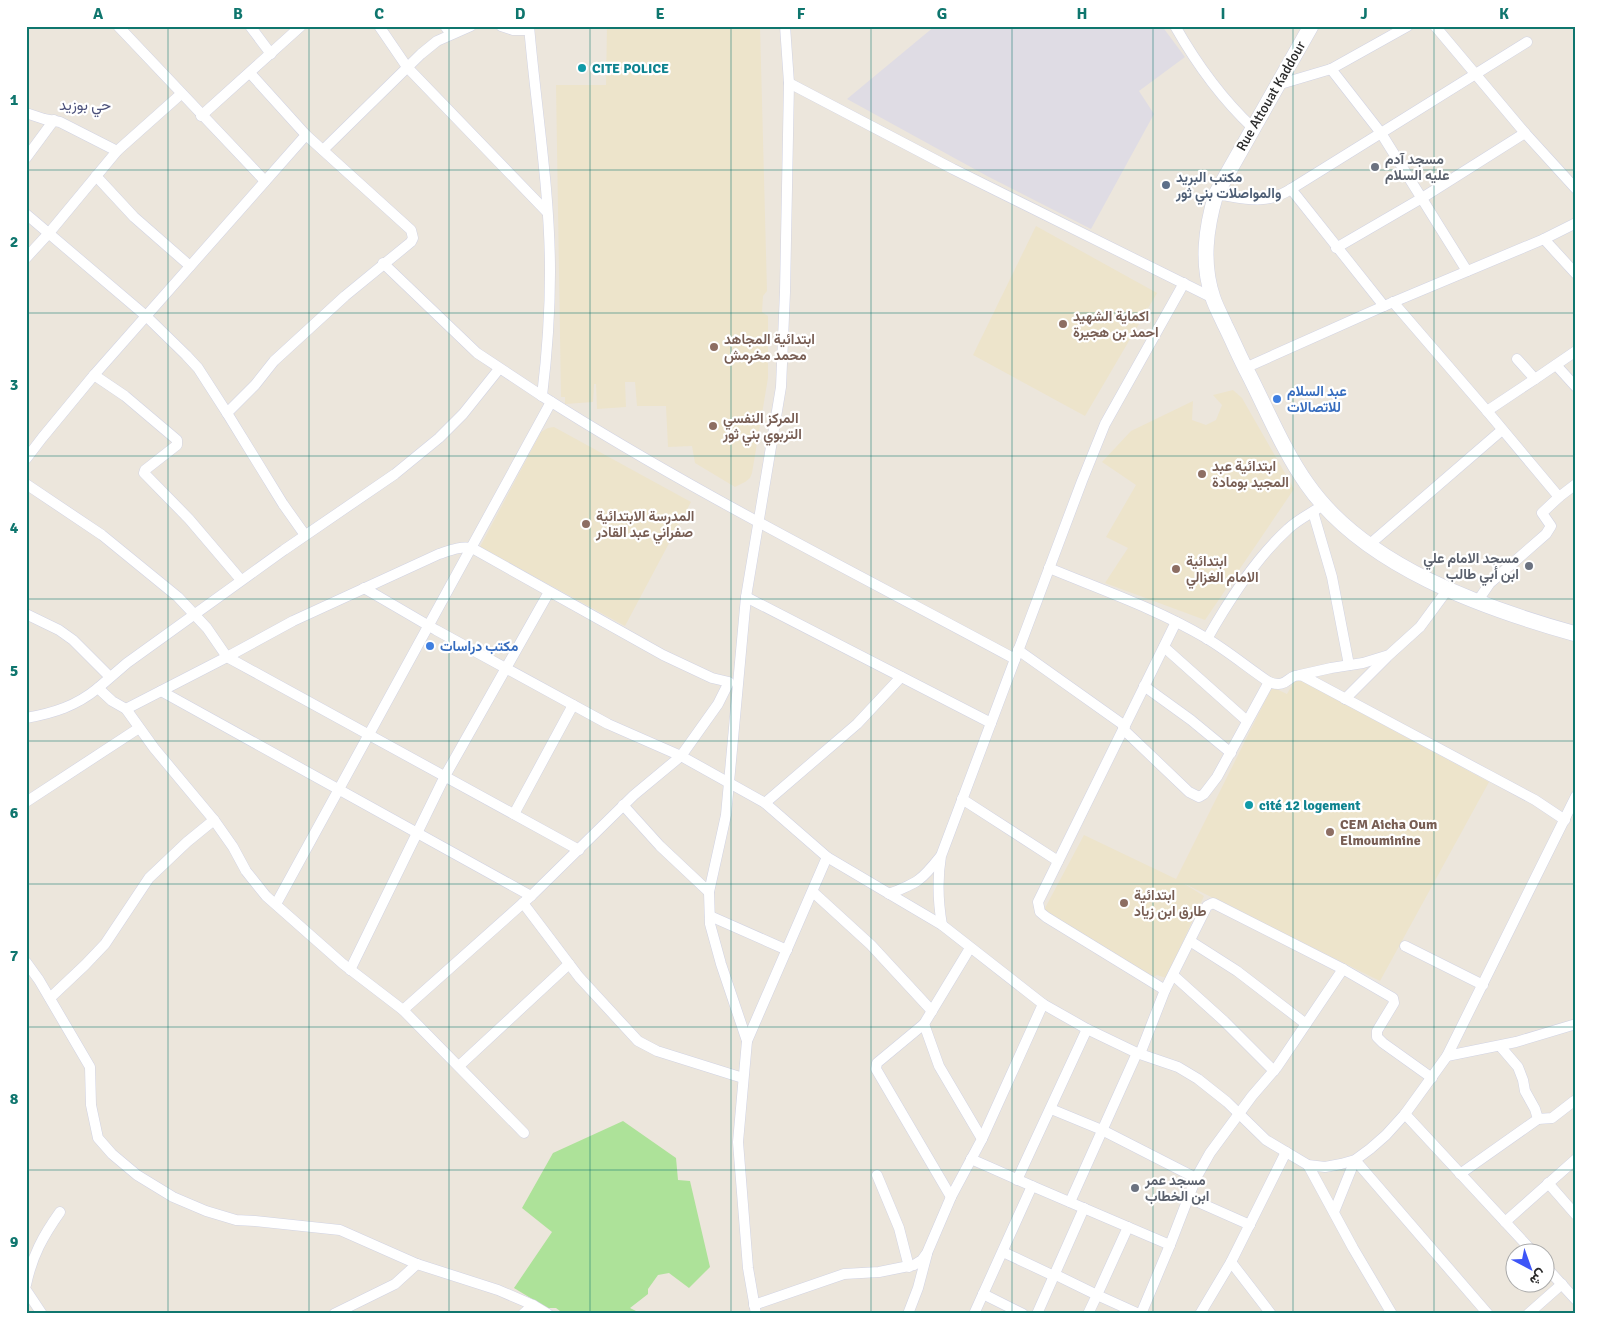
<svg xmlns="http://www.w3.org/2000/svg" width="1602" height="1340" viewBox="0 0 1602 1340" font-family="Signika,Vazirmatn,sans-serif">
  <style>
    .industrial { fill: #dfdce4 }
    .education { fill: #ede4cb }
    .green { fill: #ade299 }
    .lines { fill: none; stroke-linecap: round; stroke-linejoin: round }
    .street-casing { stroke: #d1d3e3; stroke-width: 11 }
    .secondary-casing { stroke: #d1d3e3; stroke-width: 16 }
    .street { stroke: #fff; stroke-width: 10 }
    .secondary { stroke: #fff; stroke-width: 15 }
    .grid { fill: none; stroke: #0f766e; stroke-width: 1; stroke-opacity: 0.55 }
    .culture-dot { fill: #0f9aa8; stroke: #fff; stroke-width: 2 }
    .worship-dot { fill: #6b7280; stroke: #fff; stroke-width: 2 }
    .service-dot { fill: #5c6f8a; stroke: #fff; stroke-width: 2 }
    .education-dot { fill: #8d6e63; stroke: #fff; stroke-width: 2 }
    .shop-dot { fill: #3f7fe0; stroke: #fff; stroke-width: 2 }
    .labels { text-anchor: middle; dominant-baseline: central; stroke-width: 4.5; stroke-linejoin: round; paint-order: stroke }
    .culture-label { font-size: 14px; font-weight: bold; fill: #0d838f; stroke: #fff; text-anchor: start }
    .street-label { font-size: 14px; fill: #2a2a2a; stroke: #fff }
    .worship-label { font-size: 14px; font-weight: bold; fill: #5b616d; stroke: #fff; text-anchor: start }
    .service-label { font-size: 14px; font-weight: bold; fill: #4e5e75; stroke: #fff; text-anchor: start }
    .education-label { font-size: 14px; font-weight: bold; fill: #785e54; stroke: #fff; text-anchor: start }
    .shop-label { font-size: 14px; font-weight: bold; fill: #366cbe; stroke: #fff; text-anchor: start }
    .neighbourhood-label { font-size: 15px; fill: #4b507a; stroke: #fff }
    .neatline { fill: none; stroke: #0f766e; stroke-width: 2 }
    .grid-label { font-size: 16px; text-anchor: middle; font-weight: bold; fill: #0f766e }
  </style>
  <rect width="100%" height="100%" fill="#ece6dc"/>
  <!-- industrial -->
  <polygon class="industrial" points="935,26 1162,26 1185,57 1139,91 1154,114 1091,229 987,176 847,99"/>
  <!-- education -->
  <g class="education">
    <polygon points="607,26 760,26 767,291 763,296 762,312 768,316 768,378 752,473 750,478 745,482 735,487 695,463 692,446 668,447 666,406 637,406 635,382 625,382 626,407 597,409 596,384 594,384 593,402 565,404 565,397 561,397 556,85 606,85"/>
    <polygon points="1036,226 1157,293 1085,416 973,355"/>
    <polygon points="1233,390 1242,398 1294,489 1205,620 1105,583 1128,548 1106,537 1136,485 1102,462 1131,431 1193,401 1192,420 1206,425 1216,420 1222,405 1213,395"/>
    <polygon points="554,427 691,502 625,626 480,547 541,432 548,428"/>
    <polygon points="1296,678 1489,782 1380,981 1183,883 1204,896 1166,978 1157,975 1152,978 1044,910 1084,835 1176,879 1272,687 1287,694"/>
  </g>
  <!-- green -->
  <polygon class="green" points="623,1121 676,1158 678,1180 690,1181 710,1267 689,1288 669,1273 658,1275 648,1289 648,1294 630,1308 642,1314 564,1314 556,1308 547,1308 514,1288 552,1232 522,1208 553,1153"/>
  <g class="lines">
    <!-- street casing -->
    <g class="street-casing">
      <g id="street">
        <polyline points="118,26 265,181"/>
        <polyline points="250,26 271,54"/>
        <polyline points="379,26 407,67 547,212"/>
        <polyline points="445,26 451,34"/>
        <polyline points="501,26 513,30 529,30"/>
        <path d="M529 26C536 108 550 190 550 272 550 313 547 355 542 396 694 493 856 573 1015 659"/>
        <path d="M1175 26C1196 63 1222 99 1253 128"/>
        <polyline points="1435,26 1525,133 1576,189"/>
        <polyline points="1331,69 1381,133 1527,42"/>
        <polyline points="789,83 953,169 1213,298"/>
        <polyline points="1277,85 1331,69 1408,26"/>
        <polyline points="26,113 44,119 60,122 117,151"/>
        <polyline points="201,116 301,26"/>
        <polyline points="323,150 421,54 437,41 471,26"/>
        <polyline points="26,158 54,120"/>
        <polyline points="96,176 134,217 190,266"/>
        <path d="M1216 194C1244 198 1265 206 1291 189"/>
        <polyline points="26,214 146,316 186,355 198,368 227,413 255,385 274,361 345,296 411,242 413,238 411,230 306,135"/>
        <polyline points="1544,239 1576,274"/>
        <polyline points="1336,248 1422,198 1525,133"/>
        <polyline points="26,258 49,233 117,151 181,94"/>
        <polyline points="383,263 477,353 542,396"/>
        <polyline points="1393,302 1487,411 1535,379 1517,359"/>
        <polyline points="1384,306 1291,189 1381,133 1467,271"/>
        <polyline points="1556,365 1576,387"/>
        <polyline points="1245,368 1384,306 1544,239 1576,223"/>
        <polyline points="94,375 125,396 177,440 177,445 145,470 144,473 189,519 241,580"/>
        <polyline points="1535,379 1576,351"/>
        <polyline points="227,413 283,504 305,535"/>
        <polyline points="26,459 42,438 94,375 306,135 250,73"/>
        <polyline points="26,484 102,535 178,597 207,628 227,657 579,850"/>
        <polyline points="1559,497 1576,484"/>
        <polyline points="1313,512 1332,577 1349,665"/>
        <polyline points="1370,544 1502,430"/>
        <path d="M1049 568C1102 590 1157 609 1206 638 1228 651 1248 668 1269 682 1289 690 1287 672 1303 676L1492 777 1535 800 1565 820"/>
        <polyline points="364,588 436,630 608,724 681,756 765,803 827,857 942,925 1043,1004 1087,1029 1137,1053 1178,1067 1198,1079 1227,1102 1266,1140 1308,1165 1325,1167 1341,1164 1355,1160 1370,1149 1386,1135 1405,1114 1447,1056 1576,796"/>
        <polyline points="746,597 991,723"/>
        <polyline points="1477,602 1490,583 1546,534 1551,526 1542,513 1559,497 1487,411"/>
        <polyline points="26,614 59,630 73,640 110,677"/>
        <path d="M1207 639C1229 600 1255 559 1288 529 1298 519 1312 513 1323 505"/>
        <polyline points="1164,647 1247,721"/>
        <polyline points="1018,650 1125,726"/>
        <polyline points="1300,675 1331,668 1363,663 1389,655 1420,627 1448,589"/>
        <polyline points="1144,686 1191,720 1231,753"/>
        <polyline points="98,688 127,663 284,550 395,474 439,438 463,414 499,369"/>
        <polyline points="161,691 531,896"/>
        <polyline points="1345,699 1387,657"/>
        <path d="M126 709 227 657 293 621 439 554C451 550 460 546 472 548L663 655 712 678 729 682 718 704 681 756 634 795 531 896 403 1010"/>
        <path d="M26 718C54 713 76 706 98 688L112 701 126 709 154 748 214 820 233 847 246 871 266 896 343 964 403 1010 524 1133"/>
        <polyline points="1123,729 1189,792 1199,797 1204,794 1217,777 1269,682"/>
        <polyline points="962,799 1058,861"/>
        <polyline points="26,802 139,728"/>
        <polyline points="765,803 857,724 901,677"/>
        <polyline points="623,805 660,846 709,892"/>
        <polyline points="514,814 573,705"/>
        <polyline points="813,892 871,945 932,1011"/>
        <path d="M889 894C917 883 921 881 940 857"/>
        <polyline points="523,903 579,977 638,1041 657,1051 743,1078"/>
        <polyline points="276,904 551,402"/>
        <polyline points="710,916 787,950"/>
        <path d="M942 925C938 902 937 880 941 856L1082 481 1105 424 1184 283"/>
        <polyline points="1190,941 1237,971 1306,1024"/>
        <polyline points="1405,946 1483,985"/>
        <polyline points="26,962 39,980 90,1067 91,1105 98,1138 112,1154 137,1175 173,1197 206,1211 236,1220 255,1221 340,1230 417,1264 498,1290 533,1305 548,1314"/>
        <polyline points="350,970 445,776 549,592"/>
        <polyline points="1173,975 1224,1021 1274,1071"/>
        <polyline points="1165,990 1046,917 1040,912 1038,902 1176,622"/>
        <polyline points="50,998 85,965 105,944 149,878 187,842 214,820"/>
        <polyline points="747,1041 827,857"/>
        <polyline points="1140,1054 1165,990 1207,906 1213,903 1343,969 1393,998 1394,1003 1377,1031 1377,1037 1383,1043 1432,1078"/>
        <polyline points="1447,1056 1516,1042 1576,1024"/>
        <polyline points="459,1066 569,964"/>
        <polyline points="1051,1109 1102,1130 1196,1178"/>
        <polyline points="1405,1114 1533,1252"/>
        <polyline points="1538,1119 1552,1118 1574,1101"/>
        <polyline points="982,1139 1043,1004"/>
        <polyline points="971,1159 1032,1186"/>
        <polyline points="1308,1165 1353,1248 1392,1314"/>
        <polyline points="1460,1174 1538,1119 1535,1109 1525,1091 1523,1080 1518,1067 1500,1046"/>
        <polyline points="877,1175 899,1228 909,1267"/>
        <polyline points="1017,1180 1087,1029"/>
        <polyline points="1548,1183 1576,1215"/>
        <polyline points="951,1197 876,1069 877,1063 924,1024 970,948"/>
        <polyline points="1189,1198 1250,1225"/>
        <polyline points="1070,1202 1137,1053"/>
        <polyline points="1334,1212 1355,1160 1488,1314"/>
        <polyline points="1505,1222 1576,1159"/>
        <polyline points="1128,1227 1097,1295 1139,1314"/>
        <polyline points="1003,1252 1054,1276"/>
        <polyline points="1231,1262 1271,1314"/>
        <polyline points="1544,1265 1576,1300"/>
        <polyline points="1054,1274 1097,1295 1088,1314"/>
        <path d="M26 1285C32 1256 43 1236 60 1212"/>
        <polyline points="26,1290 42,1314"/>
        <polyline points="983,1294 1023,1314"/>
        <polyline points="754,1305 844,1274 879,1272 914,1265 922,1260 927,1253 951,1197 982,1139 939,1066 924,1024"/>
        <polyline points="334,1314 395,1284 417,1264"/>
        <polyline points="523,1314 533,1305"/>
        <polyline points="756,1314 748,1268 738,1142 747,1041 721,964 710,924 709,892 726,815 746,597 781,387 785,292 789,83 785,26"/>
        <polyline points="908,1314 918,1288 927,1254"/>
        <polyline points="974,1314 1032,1186 1170,1245"/>
        <polyline points="1037,1314 1084,1208"/>
        <polyline points="1141,1314 1170,1245 1196,1178 1210,1153 1252,1096 1277,1067 1343,969"/>
        <polyline points="1200,1314 1231,1262 1286,1152"/>
        <polyline points="1528,1314 1562,1284"/>
      </g>
    </g>
    <!-- secondary casing -->
    <g class="secondary-casing">
      <path id="secondary" d="M1311 26 1216 194C1206 228 1201 263 1213 298 1216 307 1221 316 1225 325 1233 341 1240 358 1248 373 1266 408 1284 452 1307 484 1364 566 1483 608 1576 634"/>
    </g>
    <!-- street -->
    <use href="#street" class="street"/>
    <!-- secondary -->
    <use href="#secondary" class="secondary"/>
  </g>
  <!-- grid -->
  <path class="grid" d="M168 26V1314M309 26V1314M449 26V1314M590 26V1314M731 26V1314M871 26V1314M1012 26V1314M1153 26V1314M1293 26V1314M1434 26V1314M26 170H1576M26 313H1576M26 456H1576M26 599H1576M26 741H1576M26 884H1576M26 1027H1576M26 1170H1576"/>
  <!-- markers -->
  <g class="culture-dot">
    <circle cx="582" cy="68" r="5"/>
    <circle cx="1249" cy="805" r="5"/>
  </g>
  <g class="worship-dot">
    <circle cx="1375" cy="167" r="5"/>
    <circle cx="1529" cy="566" r="5"/>
    <circle cx="1135" cy="1188" r="5"/>
  </g>
  <circle class="service-dot" cx="1166" cy="185" r="5"/>
  <g class="education-dot">
    <circle cx="1063" cy="324" r="5"/>
    <circle cx="714" cy="347" r="5"/>
    <circle cx="713" cy="426" r="5"/>
    <circle cx="1202" cy="474" r="5"/>
    <circle cx="586" cy="524" r="5"/>
    <circle cx="1176" cy="569" r="5"/>
    <circle cx="1330" cy="832" r="5"/>
    <circle cx="1124" cy="903" r="5"/>
  </g>
  <g class="shop-dot">
    <circle cx="1277" cy="399" r="5"/>
    <circle cx="430" cy="646" r="5"/>
  </g>
  <g class="labels">
    <!-- culture labels -->
    <g class="culture-label">
      <text x="592" y="68">CITE POLICE</text>
      <text x="1259" y="805">cité 12 logement</text>
    </g>
    <!-- street labels -->
    <g class="street-label">
      <text transform="translate(1271 96) rotate(-60)">Rue Attouat Kaddour</text>
    </g>
    <!-- worship labels -->
    <g class="worship-label">
      <text x="1385" y="159">مسجد آدم<tspan x="1385" dy="16">عليه السلام</tspan></text>
      <text x="1519" y="558" text-anchor="end">مسجد الامام علي<tspan x="1519" dy="16">ابن أبي طالب</tspan></text>
      <text x="1145" y="1180">مسجد عمر<tspan x="1145" dy="16">ابن الخطاب</tspan></text>
    </g>
    <!-- service labels -->
    <g class="service-label">
      <text x="1176" y="177">مكتب البريد<tspan x="1176" dy="16">والمواصلات بني ثور</tspan></text>
    </g>
    <!-- education labels -->
    <g class="education-label">
      <text x="1073" y="316">اكماية الشهيد<tspan x="1073" dy="16">احمد بن هجيرة</tspan></text>
      <text x="724" y="339">ابتدائية المجاهد<tspan x="724" dy="16">محمد مخرمش</tspan></text>
      <text x="723" y="418">المركز النفسي<tspan x="723" dy="16">التربوي بني ثور</tspan></text>
      <text x="1212" y="466">ابتدائية عبد<tspan x="1212" dy="16">المجيد بومادة</tspan></text>
      <text x="596" y="516">المدرسة الابتدائية<tspan x="596" dy="16">صفراني عبد القادر</tspan></text>
      <text x="1186" y="561">ابتدائية<tspan x="1186" dy="16">الامام الغزالي</tspan></text>
      <text x="1340" y="824">CEM Aicha Oum<tspan x="1340" dy="16">Elmouminine</tspan></text>
      <text x="1134" y="895">ابتدائية<tspan x="1134" dy="16">طارق ابن زياد</tspan></text>
    </g>
    <!-- shop labels -->
    <g class="shop-label">
      <text x="1287" y="391">عبد السلام<tspan x="1287" dy="16">للاتصالات</tspan></text>
      <text x="440" y="646">مكتب دراسات</text>
    </g>
    <!-- neighbourhood labels -->
    <g class="neighbourhood-label">
      <text x="85" y="105">حي بوزيد</text>
    </g>
  </g>
  <!-- border -->
  <rect width="1602" height="1340" fill="none" stroke="#ffffff" stroke-width="55"/>
  <!-- north arrow -->
  <g transform="translate(1530 1268) rotate(139)"><circle r="24" fill="#ffffff" stroke="#aaaaaa"/>
  <path d="M0-4L9 19L0 12L-9 19Z" fill="#3d55f7"/>
  <text y="-8" font-size="14" font-weight="bold" text-anchor="middle" fill="#2a2a2a">ش</text>
  </g>
  <rect x="28" y="28" width="1546" height="1284" class="neatline"/>
  <g class="grid-label">
    <text x="98" y="19">A</text>
    <text x="238" y="19">B</text>
    <text x="379" y="19">C</text>
    <text x="520" y="19">D</text>
    <text x="660" y="19">E</text>
    <text x="801" y="19">F</text>
    <text x="942" y="19">G</text>
    <text x="1082" y="19">H</text>
    <text x="1223" y="19">I</text>
    <text x="1364" y="19">J</text>
    <text x="1504" y="19">K</text>
    <text x="14" y="105">1</text>
    <text x="14" y="247">2</text>
    <text x="14" y="390">3</text>
    <text x="14" y="533">4</text>
    <text x="14" y="676">5</text>
    <text x="14" y="818">6</text>
    <text x="14" y="961">7</text>
    <text x="14" y="1104">8</text>
    <text x="14" y="1247">9</text>
  </g>
</svg>
